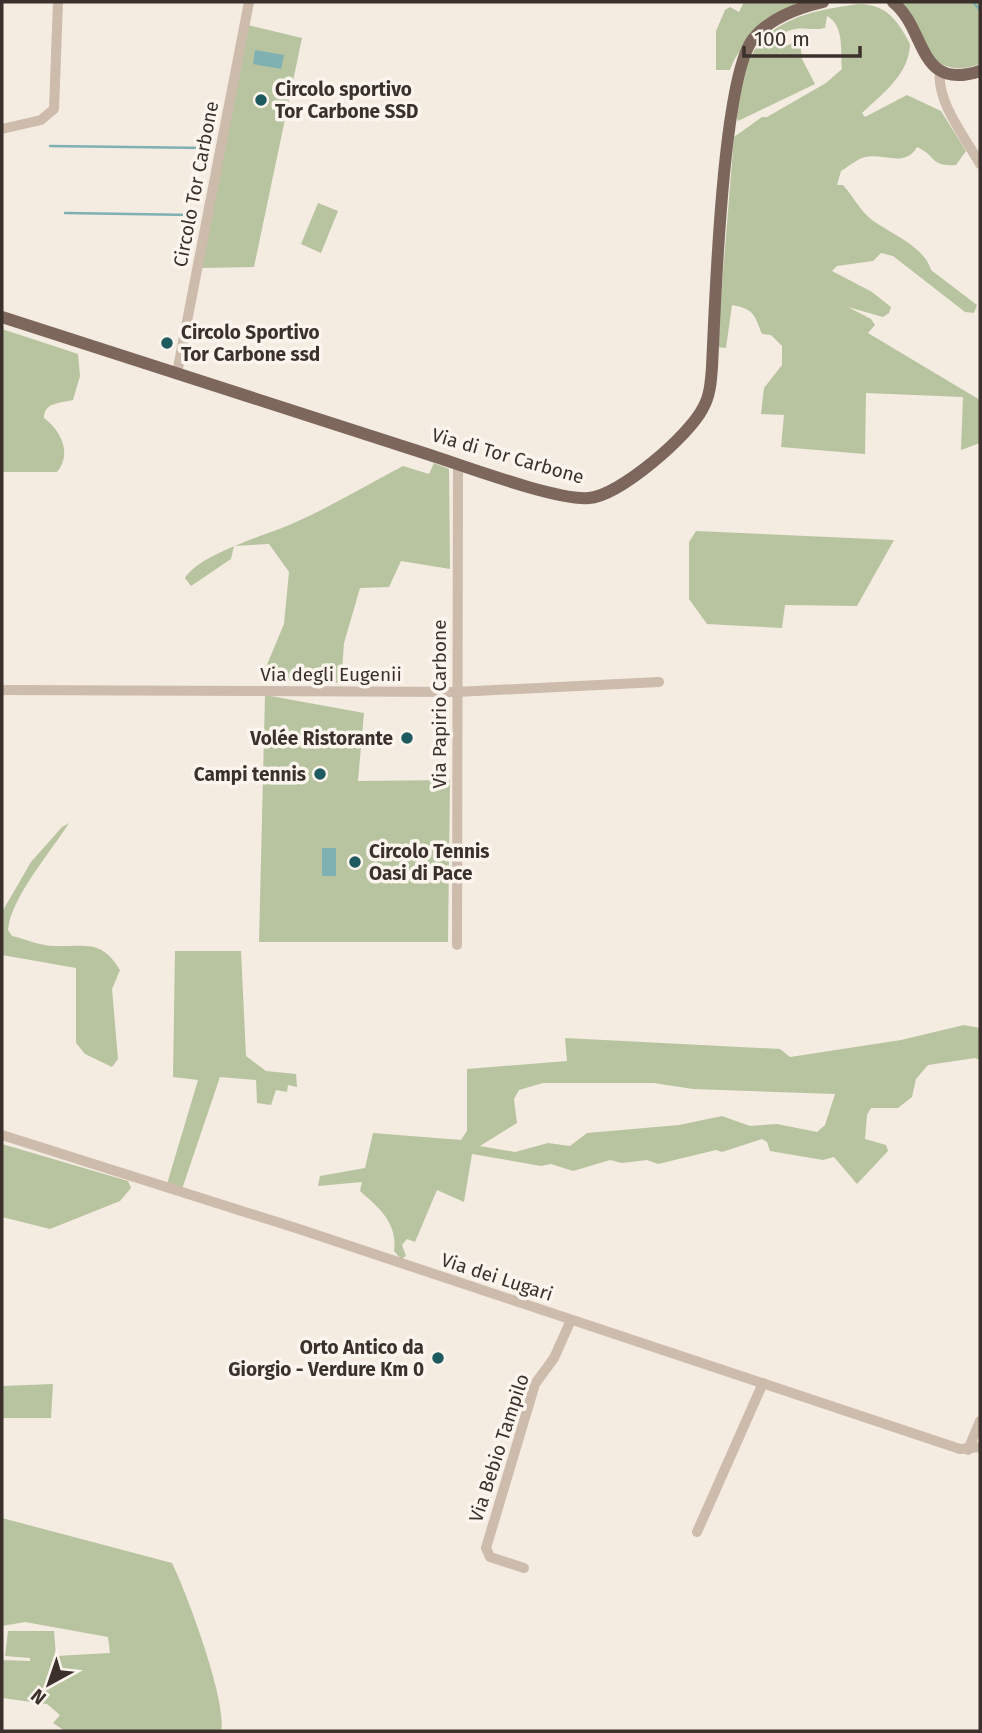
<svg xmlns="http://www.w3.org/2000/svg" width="982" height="1733" viewBox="0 0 982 1733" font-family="'Fira Sans',sans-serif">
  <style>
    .green { fill: #b8c4a0; fill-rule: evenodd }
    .water { fill: #7fb0b2 }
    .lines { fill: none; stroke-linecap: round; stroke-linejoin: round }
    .stream { stroke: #7fb0b2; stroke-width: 2.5 }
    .minor { stroke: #cdbbac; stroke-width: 10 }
    .major { stroke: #7d675c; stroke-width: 12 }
    .poi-dot { fill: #1f5a5e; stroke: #fbf5ee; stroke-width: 2.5 }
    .labels { text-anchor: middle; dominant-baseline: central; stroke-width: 7; stroke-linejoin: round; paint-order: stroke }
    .poi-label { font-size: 19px; font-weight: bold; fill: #3b302b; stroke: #fbf5ee; text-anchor: start }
    .street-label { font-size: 19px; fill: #3b302b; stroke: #fbf5ee }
  </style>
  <rect width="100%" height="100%" fill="#f4ebe1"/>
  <!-- green -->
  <g class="green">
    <path d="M744 2H813C781 20 742 33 730 70H716V31L725 10 730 7 739 12Z"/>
    <path d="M896 2H980V64C930 82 918 38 896 2Z"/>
    <path d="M858 4C887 4 898 21 910 44 909 75 882 94 862 113L865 117 907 95 941 111 966 151 956 165C930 167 936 155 917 147 905 168 884 153 865 157 857 159 848 167 841 171L837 185H843C852 195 861 212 872 220 891 234 924 246 931 270L977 305 974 313 965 312 893 256 881 253 873 261 837 266 832 271 872 292 891 307 889 313 883 317 848 307 871 319 875 325 868 333 980 400V443L961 450 963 397 866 393 865 454 781 447 784 415 761 414 764 388 782 365V346L771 335 762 334C754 314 754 309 732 305L726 348 717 347 734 137 762 117H767L826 83 842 69C840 51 845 26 827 16L825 28C806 32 800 23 780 35L786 46 800 40 802 59 815 84 738 121 736 115C740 98 741 77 748 62 767 18 816 10 858 4Z"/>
    <polygon points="248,25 302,38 254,267 200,268"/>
    <polygon points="318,203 338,211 321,253 301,244"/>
    <path d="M2 329 78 354 80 376 73 400C61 403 44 402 44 418 60 430 73 453 57 472H2Z"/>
    <path d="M434 463 449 469 450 569 401 561 389 587 360 588 344 643 341 683 261 679 284 624 289 572 269 544 234 546 231 559 191 586 185 578C201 553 268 535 296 522 332 506 367 485 403 466L429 474Z"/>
    <polygon points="696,531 894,540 857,606 785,605 782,628 707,624 689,599 689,542"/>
    <polygon points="265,695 364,713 358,781 450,780 448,942 259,942"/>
    <path d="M69 823C51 852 11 897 8 930L12 936C25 939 41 946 54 946 87 947 101 939 120 970L112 989 118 1059 112 1067 85 1054 76 1043V968L2 955V912L31 862 62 827Z"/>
    <polygon points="175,951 241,951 246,1056 266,1071 296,1074 297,1087 288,1085 287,1092 276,1090 271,1105 257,1103 256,1080 220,1077 182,1189 167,1184 198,1080 173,1077"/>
    <path d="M964 1025 980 1028V1060L975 1058 928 1065 916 1079 912 1097 898 1108H871L867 1115 865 1139 886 1145 888 1151 857 1184 834 1157 823 1160 770 1151 767 1142 762 1139 722 1152 716 1150 658 1164 647 1160 622 1163 610 1160 573 1171 551 1164 541 1166 472 1154 464 1202 437 1190 415 1242 407 1239 402 1245 406 1256 401 1259 394 1251C398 1223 379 1208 360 1191L362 1182 318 1186 320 1176 365 1168 373 1133 461 1140 467 1131V1069L567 1061 565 1038 780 1049 790 1057 901 1040ZM543 1083H654L693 1089 835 1094 825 1125 817 1132 777 1124 750 1126 722 1116 679 1125 587 1133 570 1146 548 1143 515 1152 480 1146 517 1123 514 1099 519 1090Z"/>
    <polygon points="2,1144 128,1181 131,1188 120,1201 50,1229 2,1217"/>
    <polygon points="53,1384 51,1418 2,1418 2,1386"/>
    <path d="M2 1518 172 1563C186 1591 228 1703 221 1731H65L53 1723 60 1715 47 1704 2 1698V1660L30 1661V1658L5 1656 8 1631H54L56 1656 110 1653 108 1637 25 1622 2 1626Z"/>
  </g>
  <!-- water -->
  <g class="water">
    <polygon points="255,50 284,55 281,69 253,64"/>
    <rect x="322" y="848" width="14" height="28"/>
  </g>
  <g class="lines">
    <!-- stream -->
    <g class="stream">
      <polyline points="973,2 980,10"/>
      <polyline points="50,146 206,148"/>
      <polyline points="65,213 194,215"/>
    </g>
    <!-- minor -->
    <g class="minor">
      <path d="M940 71C936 102 966 138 980 164"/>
      <polyline points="2,129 41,120 54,109 58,2"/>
      <polyline points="177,373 249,2"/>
      <polyline points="2,690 456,692 659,682"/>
      <polyline points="457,945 458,464"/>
      <polyline points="2,1135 299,1229 960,1449 980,1447"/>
      <polyline points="968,1450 980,1421"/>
      <polyline points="697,1532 763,1383"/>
      <polyline points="524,1568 490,1557 486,1548 535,1384 554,1358 571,1320"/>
    </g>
    <!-- major -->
    <g class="major">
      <path d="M893 2C927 29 917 92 980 71"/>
      <path d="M2 317C145 363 288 409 430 455 464 466 558 501 589 498 619 496 689 436 703 408 710 396 711 381 712 367 715 308 722 78 753 39 769 18 798 8 823 2"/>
    </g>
  </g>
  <!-- markers -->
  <g class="poi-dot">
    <circle cx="261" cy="100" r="7"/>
    <circle cx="167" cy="343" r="7"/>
    <circle cx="407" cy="738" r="7"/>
    <circle cx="320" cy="774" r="7"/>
    <circle cx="355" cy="862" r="7"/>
    <circle cx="438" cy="1358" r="7"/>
  </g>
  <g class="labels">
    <!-- poi labels -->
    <g class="poi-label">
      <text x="275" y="89">Circolo sportivo<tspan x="275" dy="22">Tor Carbone SSD</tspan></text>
      <text x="181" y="332">Circolo Sportivo<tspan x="181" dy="22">Tor Carbone ssd</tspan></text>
      <text x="393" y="738" text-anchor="end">Volée Ristorante</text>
      <text x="306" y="774" text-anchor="end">Campi tennis</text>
      <text x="369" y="851">Circolo Tennis<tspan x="369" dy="22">Oasi di Pace</tspan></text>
      <text x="424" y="1347" text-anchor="end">Orto Antico da<tspan x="424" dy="22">Giorgio - Verdure Km 0</tspan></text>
    </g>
    <!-- street labels -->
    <g class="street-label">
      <text transform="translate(196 184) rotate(-79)">Circolo Tor Carbone</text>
      <text transform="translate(508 456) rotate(16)">Via di Tor Carbone</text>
      <text x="331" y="674">Via degli Eugenii</text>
      <text transform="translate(439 704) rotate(-90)">Via Papirio Carbone</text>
      <text transform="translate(497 1277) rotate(18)">Via dei Lugari</text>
      <text transform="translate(499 1448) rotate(-72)">Via Bebio Tampilo</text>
    </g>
  </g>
  <!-- border -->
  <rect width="982" height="1733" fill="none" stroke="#3b302b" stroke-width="7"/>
  <!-- north arrow -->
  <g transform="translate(49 1684) rotate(220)" stroke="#fbf5ee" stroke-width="5" paint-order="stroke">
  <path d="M0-5L12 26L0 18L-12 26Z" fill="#3b302b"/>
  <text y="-10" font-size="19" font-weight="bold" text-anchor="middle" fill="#3b302b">N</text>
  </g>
  <!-- scale -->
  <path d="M744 46v10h116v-10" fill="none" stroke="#3b302b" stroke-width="3.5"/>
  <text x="754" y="46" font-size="21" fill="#3b302b" stroke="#fbf5ee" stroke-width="5" paint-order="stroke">100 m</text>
</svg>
